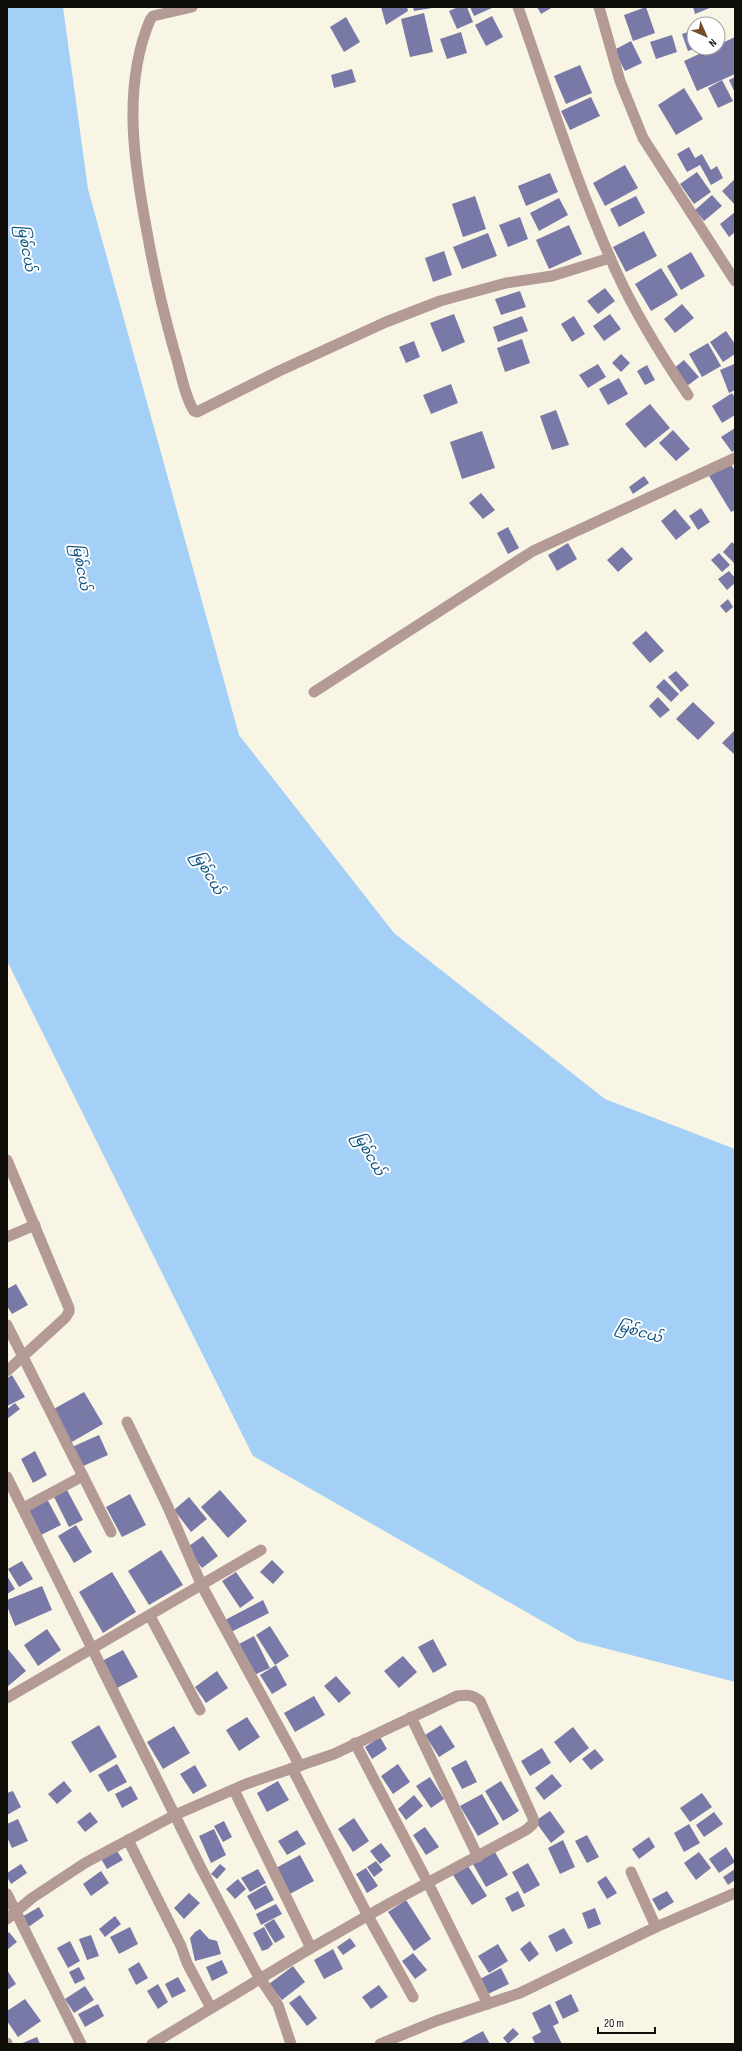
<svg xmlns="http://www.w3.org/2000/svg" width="742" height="2051" viewBox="0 0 742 2051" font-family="'Sofia Sans Condensed','Noto Sans Myanmar',sans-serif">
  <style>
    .water { fill: #a4d0f7 }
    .building { fill: #7979a8 }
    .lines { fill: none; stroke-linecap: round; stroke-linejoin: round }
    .minor { stroke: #b49a94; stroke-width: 11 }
    .tertiary { stroke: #b49a94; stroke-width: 11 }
    .labels { text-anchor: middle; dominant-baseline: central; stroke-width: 4; stroke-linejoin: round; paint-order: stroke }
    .water-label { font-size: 14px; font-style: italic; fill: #0d5383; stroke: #fff }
  </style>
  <rect width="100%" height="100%" fill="#f9f5e4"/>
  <!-- water -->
  <polygon class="water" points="7,7 63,7 88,189 239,735 394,933 605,1099 735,1149 735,1682 577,1641 253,1456 7,961"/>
  <!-- building -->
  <g class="building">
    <polygon points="381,7 407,7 408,11 386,25"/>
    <polygon points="413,7 432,7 432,8 414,11"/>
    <polygon points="458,7 467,7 473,22 457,29 449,11"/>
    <polygon points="470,7 494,7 474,16"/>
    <polygon points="537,7 553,7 541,14"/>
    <polygon points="646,7 655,33 633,41 624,15"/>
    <polygon points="693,7 712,7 695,14"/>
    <polygon points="424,13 433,52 410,57 401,19"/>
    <polygon points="492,16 503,37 486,46 475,25"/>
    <polygon points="346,17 360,42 344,52 330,27"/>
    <polygon points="694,30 694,49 688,51 682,34"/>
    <polygon points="461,32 467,53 447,59 440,39"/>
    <polygon points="672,35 677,52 656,59 650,42"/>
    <polygon points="735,37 735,74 697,91 684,61 712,48 718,48 718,45"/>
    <polygon points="631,41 642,63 625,71 614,50"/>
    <polygon points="580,65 592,93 566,104 554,76"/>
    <polygon points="352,69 356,82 334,88 331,75"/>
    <polygon points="735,77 735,93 729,80"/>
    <polygon points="722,80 733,101 718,108 708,88"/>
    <polygon points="684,88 703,119 676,135 658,105"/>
    <polygon points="591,97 600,116 570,130 561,111"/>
    <polygon points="689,147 695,158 702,154 711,170 717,166 723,178 711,185 700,165 687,172 677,154"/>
    <polygon points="625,165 638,188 605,206 593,183"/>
    <polygon points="697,172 711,192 694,204 680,184"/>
    <polygon points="550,173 558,192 526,206 518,186"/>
    <polygon points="735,179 735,205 722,191"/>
    <polygon points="712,195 722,206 704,221 695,210"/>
    <polygon points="475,196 486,229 463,237 452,204"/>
    <polygon points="636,196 645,213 619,227 610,209"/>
    <polygon points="559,198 568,215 539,231 530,213"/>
    <polygon points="735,212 735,232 729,237 720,224"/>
    <polygon points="520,217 528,239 508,247 499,225"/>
    <polygon points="569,225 582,254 549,269 536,240"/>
    <polygon points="644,231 657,256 626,272 613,247"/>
    <polygon points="488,233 497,256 462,269 453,247"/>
    <polygon points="444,251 452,275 433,282 425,258"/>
    <polygon points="691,252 705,276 681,290 667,266"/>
    <polygon points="661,268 678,295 651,311 635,284"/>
    <polygon points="605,288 615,301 598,314 587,301"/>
    <polygon points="520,291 526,307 501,315 495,299"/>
    <polygon points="682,304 694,318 675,333 664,319"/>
    <polygon points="454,314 465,342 442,352 430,323"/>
    <polygon points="610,314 621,329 604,341 593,326"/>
    <polygon points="522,316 528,331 498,342 493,327"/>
    <polygon points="574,316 585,334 572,342 561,324"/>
    <polygon points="726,331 735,344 735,354 723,362 710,342"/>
    <polygon points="522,339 530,363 505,372 497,348"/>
    <polygon points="414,341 420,357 406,363 399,347"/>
    <polygon points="708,343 721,366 702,377 689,354"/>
    <polygon points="621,354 630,363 621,372 612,363"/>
    <polygon points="684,360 699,377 687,386 673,369"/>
    <polygon points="598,364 606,377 588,388 579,375"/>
    <polygon points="734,364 735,390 729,393 720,370"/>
    <polygon points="647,365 655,380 645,385 637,371"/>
    <polygon points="619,378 628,394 608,405 599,389"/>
    <polygon points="451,384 458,403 431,414 423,395"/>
    <polygon points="732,393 735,398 735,415 722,423 712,406"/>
    <polygon points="650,404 670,428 645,448 625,424"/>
    <polygon points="556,410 569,445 552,450 540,416"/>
    <polygon points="735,428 735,450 732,452 721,437"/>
    <polygon points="673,430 690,449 676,461 659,443"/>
    <polygon points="482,431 495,468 462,479 450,442"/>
    <polygon points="730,463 735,471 735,510 731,512 709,476"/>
    <polygon points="644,476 649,483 633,494 629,487"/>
    <polygon points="481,493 495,510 483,519 469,503"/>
    <polygon points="701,508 710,522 698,530 689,516"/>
    <polygon points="675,509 691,528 676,540 661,521"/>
    <polygon points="508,527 519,548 508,554 497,533"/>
    <polygon points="732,542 735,545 735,564 723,552"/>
    <polygon points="568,543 577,559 557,571 548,555"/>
    <polygon points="622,547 633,559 618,572 607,560"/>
    <polygon points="719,553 730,565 722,572 711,560"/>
    <polygon points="729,571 735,578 735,583 727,590 718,579"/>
    <polygon points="728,599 733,607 726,613 720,606"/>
    <polygon points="646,631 664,651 650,663 632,643"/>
    <polygon points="676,671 689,685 681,692 668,677"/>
    <polygon points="664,679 679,694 671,702 656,687"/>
    <polygon points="658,697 670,710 660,718 649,706"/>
    <polygon points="693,702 715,723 698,740 676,719"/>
    <polygon points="735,730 735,755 722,743"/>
    <polygon points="16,1284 28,1305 12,1314 7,1306 7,1289"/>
    <polygon points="12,1375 25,1397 7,1406 7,1378"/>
    <polygon points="84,1392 103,1424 70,1443 52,1410"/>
    <polygon points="15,1403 20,1409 7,1419 7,1409"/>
    <polygon points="99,1435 108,1455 81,1467 72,1447"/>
    <polygon points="35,1451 47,1475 33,1483 21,1459"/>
    <polygon points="66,1488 83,1520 69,1527 53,1495"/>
    <polygon points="220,1490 247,1521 228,1538 201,1507"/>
    <polygon points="130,1494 146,1525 122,1537 106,1507"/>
    <polygon points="189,1497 207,1519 191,1532 174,1510"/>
    <polygon points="47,1499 61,1525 39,1536 26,1510"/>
    <polygon points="76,1525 92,1552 74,1563 58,1536"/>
    <polygon points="203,1536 218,1556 202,1568 186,1548"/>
    <polygon points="161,1550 183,1585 149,1605 128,1571"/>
    <polygon points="272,1560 284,1572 273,1584 260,1572"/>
    <polygon points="22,1561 33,1579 19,1587 8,1569"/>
    <polygon points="112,1572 136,1612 103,1633 79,1592"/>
    <polygon points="236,1572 254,1598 240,1608 222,1581"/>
    <polygon points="7,1576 15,1589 7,1594"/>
    <polygon points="42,1586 52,1610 15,1626 7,1606 7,1600"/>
    <polygon points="263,1600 269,1613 231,1632 225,1620"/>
    <polygon points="270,1626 289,1656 275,1665 256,1635"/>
    <polygon points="47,1629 61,1650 38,1666 24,1645"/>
    <polygon points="254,1636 270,1668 252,1676 237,1645"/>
    <polygon points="433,1639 447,1665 433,1673 418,1647"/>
    <polygon points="7,1648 26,1671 7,1687"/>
    <polygon points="123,1650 138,1677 117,1688 102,1661"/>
    <polygon points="403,1656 417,1672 399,1688 384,1671"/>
    <polygon points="276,1665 287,1685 272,1694 260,1675"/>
    <polygon points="217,1671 228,1688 206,1703 195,1687"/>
    <polygon points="336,1676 351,1693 339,1703 324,1686"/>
    <polygon points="314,1696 325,1715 295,1732 284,1713"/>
    <polygon points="247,1717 260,1737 239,1751 226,1730"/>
    <polygon points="99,1725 117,1757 90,1773 71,1742"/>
    <polygon points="441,1725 455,1747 439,1757 425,1735"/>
    <polygon points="174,1726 190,1753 163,1769 147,1742"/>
    <polygon points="573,1727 589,1748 570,1763 554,1742"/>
    <polygon points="380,1737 387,1749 372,1759 365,1747"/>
    <polygon points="542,1748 551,1763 530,1776 521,1761"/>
    <polygon points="595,1749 604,1760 591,1770 582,1759"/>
    <polygon points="466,1760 477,1782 462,1789 451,1768"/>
    <polygon points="117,1764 127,1782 108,1792 98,1775"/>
    <polygon points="398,1764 410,1782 393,1794 381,1776"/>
    <polygon points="195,1765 207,1786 193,1794 180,1774"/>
    <polygon points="552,1774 562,1786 544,1800 535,1788"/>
    <polygon points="430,1777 444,1799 431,1808 416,1786"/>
    <polygon points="64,1781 72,1791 57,1804 48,1794"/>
    <polygon points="278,1781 289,1800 267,1812 257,1793"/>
    <polygon points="501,1781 519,1811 503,1821 485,1791"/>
    <polygon points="131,1786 138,1799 122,1808 115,1794"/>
    <polygon points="13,1791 21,1807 7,1815 7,1793"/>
    <polygon points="702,1793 712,1807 690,1822 680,1808"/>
    <polygon points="482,1794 499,1824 478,1836 460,1806"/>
    <polygon points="414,1795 423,1806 406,1820 398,1809"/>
    <polygon points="550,1811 565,1832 551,1843 535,1821"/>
    <polygon points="90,1812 98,1822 85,1832 77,1822"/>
    <polygon points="714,1812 723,1824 704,1837 696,1825"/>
    <polygon points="354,1818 369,1841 353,1852 338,1829"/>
    <polygon points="18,1819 28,1841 12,1848 7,1837 7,1824"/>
    <polygon points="224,1821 232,1837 223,1842 214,1826"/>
    <polygon points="689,1824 700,1843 684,1852 674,1833"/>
    <polygon points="425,1827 439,1847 426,1855 413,1835"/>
    <polygon points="214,1829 226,1855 211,1863 199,1836"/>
    <polygon points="297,1830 306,1844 287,1855 278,1841"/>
    <polygon points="587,1835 599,1857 587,1863 575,1841"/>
    <polygon points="649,1837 655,1847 639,1859 632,1849"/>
    <polygon points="563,1840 575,1867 560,1874 548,1848"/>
    <polygon points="381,1843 391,1856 380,1864 370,1851"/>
    <polygon points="726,1847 735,1862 719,1873 709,1859"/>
    <polygon points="115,1848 123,1860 107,1869 100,1857"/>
    <polygon points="495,1852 508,1875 486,1887 473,1864"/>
    <polygon points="699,1852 711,1868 696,1880 684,1863"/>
    <polygon points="300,1855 314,1881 288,1895 274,1869"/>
    <polygon points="376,1861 383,1870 374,1877 367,1867"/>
    <polygon points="528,1863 540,1885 524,1894 512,1872"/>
    <polygon points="21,1864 27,1873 11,1884 7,1877 7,1873"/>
    <polygon points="220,1864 226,1869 217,1879 211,1874"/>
    <polygon points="468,1866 487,1896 472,1905 453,1875"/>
    <polygon points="366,1868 378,1886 367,1893 356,1874"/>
    <polygon points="258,1869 266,1883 250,1892 241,1878"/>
    <polygon points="735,1869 735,1880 728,1885 723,1877"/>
    <polygon points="101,1871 109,1883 91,1896 83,1884"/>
    <polygon points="606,1876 617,1893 607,1899 597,1882"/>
    <polygon points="238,1879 246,1889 235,1899 226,1889"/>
    <polygon points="266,1885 274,1900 255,1910 247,1896"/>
    <polygon points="518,1891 525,1906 512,1912 505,1898"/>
    <polygon points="667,1891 674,1902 659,1911 652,1899"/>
    <polygon points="189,1893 200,1903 184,1919 174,1908"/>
    <polygon points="406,1900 431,1939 414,1951 388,1912"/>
    <polygon points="276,1904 282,1914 261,1925 256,1914"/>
    <polygon points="39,1907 44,1916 27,1928 20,1918"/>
    <polygon points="595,1908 601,1924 588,1929 582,1913"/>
    <polygon points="115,1916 121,1924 105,1937 99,1929"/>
    <polygon points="274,1919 285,1937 275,1943 264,1925"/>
    <polygon points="130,1927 138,1944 119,1954 110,1937"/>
    <polygon points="264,1927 273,1944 268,1949 262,1951 253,1933"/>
    <polygon points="564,1928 573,1943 556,1952 548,1936"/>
    <polygon points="200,1929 209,1939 217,1941 221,1954 195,1961 190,1938 195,1932"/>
    <polygon points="9,1932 17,1942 8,1949 7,1934"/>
    <polygon points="91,1935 99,1956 87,1960 79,1939"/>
    <polygon points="350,1938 356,1946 343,1955 337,1947"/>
    <polygon points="70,1941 80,1961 68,1968 57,1948"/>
    <polygon points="530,1941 539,1954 529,1962 520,1949"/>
    <polygon points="498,1944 508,1961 489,1973 478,1956"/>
    <polygon points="333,1949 343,1969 324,1979 314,1960"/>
    <polygon points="413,1953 427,1970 415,1979 402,1961"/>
    <polygon points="222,1960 228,1973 212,1981 206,1967"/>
    <polygon points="139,1962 148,1978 136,1985 128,1969"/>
    <polygon points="293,1966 305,1982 282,2000 269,1984"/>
    <polygon points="79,1967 85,1979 75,1984 69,1972"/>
    <polygon points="501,1968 509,1984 488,1994 480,1979"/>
    <polygon points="7,1970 16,1984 7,1990"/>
    <polygon points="178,1977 186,1991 172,1998 165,1984"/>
    <polygon points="158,1984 168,2002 158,2009 147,1991"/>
    <polygon points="379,1985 388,1997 371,2009 362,1997"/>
    <polygon points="85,1986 94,2000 74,2013 65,1999"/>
    <polygon points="571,1994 579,2011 563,2019 555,2002"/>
    <polygon points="300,1995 317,2018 307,2026 289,2003"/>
    <polygon points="25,1999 41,2021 18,2037 7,2021 7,2011"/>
    <polygon points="98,2004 104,2016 85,2027 78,2014"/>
    <polygon points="550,2004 559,2023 553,2026 562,2044 535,2044 532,2037 541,2032 532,2013"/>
    <polygon points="513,2028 519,2034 508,2044 503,2038"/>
    <polygon points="483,2031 490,2044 459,2044"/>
    <polygon points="37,2037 40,2044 20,2044"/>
  </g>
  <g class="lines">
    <!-- minor -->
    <g class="minor">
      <path d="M192 7 153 16 150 20C122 87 134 163 147 232 154 272 163 311 174 350 180 367 184 396 194 411L197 412 279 371 386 322 440 301 506 283 552 276 610 258"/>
      <path d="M518 7C549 95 577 186 616 271 636 315 661 355 688 395"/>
      <polyline points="599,7 620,81 643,138 735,281"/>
      <polyline points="314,692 533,551 735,458"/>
      <polyline points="7,1160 69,1308 69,1312 65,1318 7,1371"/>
      <polyline points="7,1237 35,1225"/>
      <polyline points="7,1325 111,1532"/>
      <polyline points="127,1422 167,1505 202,1586 300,1766"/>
      <polyline points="7,1477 201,1868 256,1972 278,2005 291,2044"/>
      <polyline points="23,1508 83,1476"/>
      <polyline points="150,1616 200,1710"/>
      <polyline points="7,1698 261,1550"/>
      <polyline points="411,1717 478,1857"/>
      <polyline points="355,1743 428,1883 488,2004"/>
      <polyline points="292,1768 368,1916 413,1997"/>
      <polyline points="234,1790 311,1948"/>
      <polyline points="128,1840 181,1946 187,1963 211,2008"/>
      <polyline points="631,1872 656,1927"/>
      <polyline points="7,1894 81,2044"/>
      <path d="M7 1919 32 1898 85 1863 175 1815 246 1784 334 1754 457 1696C467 1695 472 1694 480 1701L533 1818V1824L526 1830 390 1903 311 1948 152 2044"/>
      <polyline points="7,2043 7,2044"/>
    </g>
    <!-- tertiary -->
    <polyline class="tertiary" points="380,2044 436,2021 520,1993 656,1927 735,1893"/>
  </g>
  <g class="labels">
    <!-- water labels -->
    <g class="water-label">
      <text transform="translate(26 248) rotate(80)">မြစ်ငယ်</text>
      <text transform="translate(81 567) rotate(80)">မြစ်ငယ်</text>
      <text transform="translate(208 873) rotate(60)">မြစ်ငယ်</text>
      <text transform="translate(369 1154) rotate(60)">မြစ်ငယ်</text>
      <text transform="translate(639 1332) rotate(16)">မြစ်ငယ်</text>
    </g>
  </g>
  <!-- border -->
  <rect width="742" height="2051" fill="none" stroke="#100e09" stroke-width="16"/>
  <!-- north arrow -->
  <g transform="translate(706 36) rotate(135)"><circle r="19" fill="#ffffff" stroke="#9f9f9d"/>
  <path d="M0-3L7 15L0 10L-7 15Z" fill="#744e2a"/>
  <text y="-6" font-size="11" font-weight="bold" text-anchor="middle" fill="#100e09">N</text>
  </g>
  <!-- scale -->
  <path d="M598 2027v6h57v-6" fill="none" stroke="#100e09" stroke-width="2"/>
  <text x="604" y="2027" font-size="12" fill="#100e09" stroke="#ffffff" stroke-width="3" paint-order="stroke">20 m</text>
</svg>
